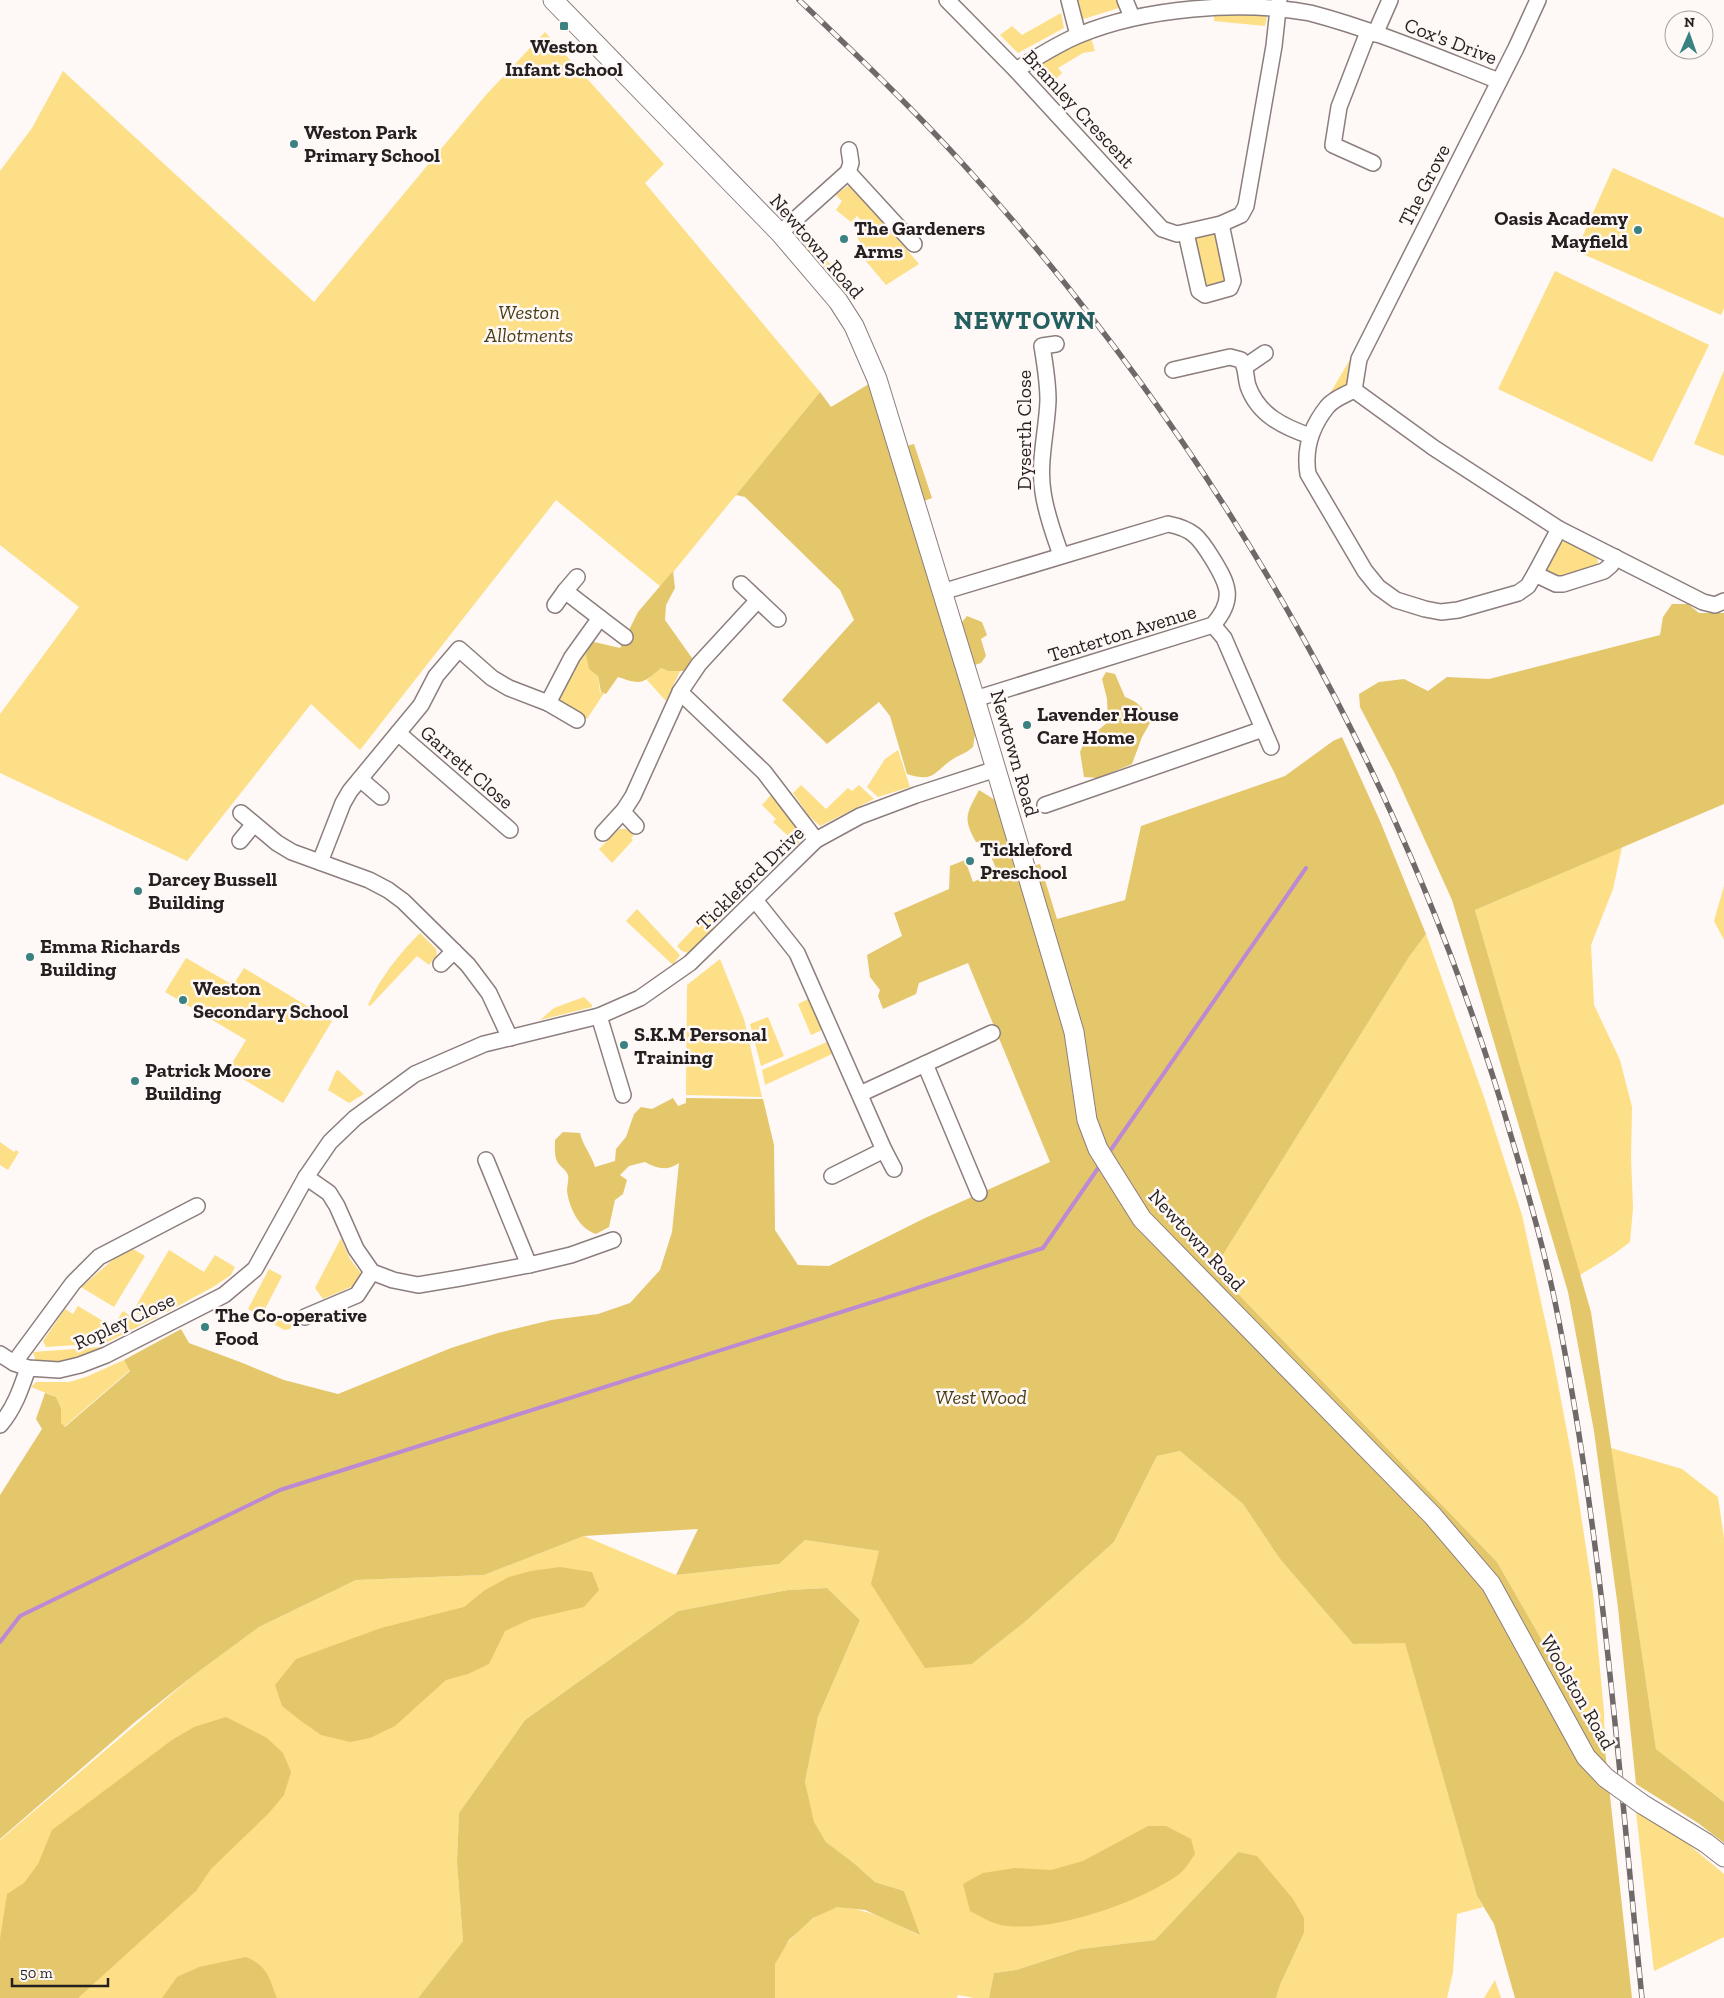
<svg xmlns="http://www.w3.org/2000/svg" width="1724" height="1998" viewBox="0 0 1724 1998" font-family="'Zilla Slab',serif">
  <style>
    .green { fill: #fcdf86 }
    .forest { fill: #e4c76b }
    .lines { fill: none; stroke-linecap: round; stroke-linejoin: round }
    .stream { stroke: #bc8ad3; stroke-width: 4 }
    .minor-casing { stroke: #8c7e7d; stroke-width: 18 }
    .tertiary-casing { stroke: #8c7e7d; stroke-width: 21 }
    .minor { stroke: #fff; stroke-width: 15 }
    .tertiary { stroke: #fff; stroke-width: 19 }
    .rail-casing { stroke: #6f6969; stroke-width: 5.5 }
    .rail { stroke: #fef8f7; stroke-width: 4; stroke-dasharray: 11; stroke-linecap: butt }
    .tertiary-bridge-casing { stroke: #8c7e7d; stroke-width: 21; stroke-linecap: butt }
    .tertiary-bridge { stroke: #fff; stroke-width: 19 }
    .poi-dot { fill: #398281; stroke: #fef8f7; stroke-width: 2 }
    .labels { text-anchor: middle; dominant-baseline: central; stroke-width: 5; stroke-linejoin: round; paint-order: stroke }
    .street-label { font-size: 20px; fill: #251f1f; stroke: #fef8f7 }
    .poi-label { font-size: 20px; font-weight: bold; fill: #251f1f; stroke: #fef8f7; text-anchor: start }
    .park-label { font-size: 20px; font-style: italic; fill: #4a3e16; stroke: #fef8f7 }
    .district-label { font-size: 25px; font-weight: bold; letter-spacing: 1px; fill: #255f5f; stroke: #fef8f7 }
  </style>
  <rect width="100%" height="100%" fill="#fef8f7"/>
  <!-- green -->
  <g class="green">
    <polygon points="1074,0 1121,0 1122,7 1080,20"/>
    <polygon points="1061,13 1064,28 1018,53 1000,35 1012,26 1022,35"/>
    <polygon points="1214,13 1262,14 1267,17 1265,26 1214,21"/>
    <polygon points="545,32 664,164 645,183 820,392 661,587 556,500 360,750 311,704 187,861 0,773 0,714 79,607 0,545 0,171 32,128 63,71 314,302 485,96"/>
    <polygon points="1091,38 1095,51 1083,53 1058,68 1062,73 1048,86 1033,72 1033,68 1058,53"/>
    <polygon points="1613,168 1724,218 1724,308 1721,315 1576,251"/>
    <polygon points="850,184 919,264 886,285 855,248 861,243 855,235 865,225 857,216 851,222 836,210 842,201 836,195"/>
    <polygon points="1217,234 1227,279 1225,283 1214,288 1206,285 1202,280 1194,239"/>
    <polygon points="809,241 845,280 845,286 840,286 805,247 806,242"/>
    <polygon points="1555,271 1709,345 1652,462 1498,389"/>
    <polygon points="1354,353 1349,383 1346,389 1326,400"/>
    <polygon points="1724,370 1724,456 1694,444"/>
    <polygon points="1565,541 1571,541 1597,554 1598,565 1593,569 1558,580 1548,576 1546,564 1560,543"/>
    <polygon points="590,643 598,676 600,692 604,693 587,719 561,704 558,699 573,668"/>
    <polygon points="661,668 668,671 680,671 666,701 647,680"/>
    <polygon points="898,750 910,787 878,797 867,787 885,759"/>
    <polygon points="801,785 826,809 848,788 852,791 859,785 874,799 820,826 809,816 793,793"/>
    <polygon points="770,796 773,796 801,832 801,838 798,845 773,822 776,819 762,805"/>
    <polygon points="619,829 626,829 634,835 631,838 633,840 612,863 599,849"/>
    <polygon points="1622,847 1613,889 1591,945 1594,1005 1620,1060 1632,1107 1631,1158 1633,1208 1630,1242 1614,1254 1580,1275 1475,910"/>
    <polygon points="1724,886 1724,940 1714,921"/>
    <polygon points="713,908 721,916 714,923 711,933 688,953 682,951 677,946"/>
    <polygon points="637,909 680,955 673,965 626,921"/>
    <path d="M420 933 436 949 437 955 429 965 417 956 370 1006 368 1005C380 978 399 954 420 933Z"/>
    <polygon points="1426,934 1485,1100 1522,1215 1552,1352 1574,1469 1593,1594 1604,1712 1605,1750 1497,1562 1214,1269 1409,957"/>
    <polygon points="186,958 233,985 244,968 332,1021 283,1103 228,1070 246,1040 165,992"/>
    <polygon points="720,959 744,1019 762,1097 686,1095 687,985"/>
    <polygon points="584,997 592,1005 592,1007 540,1020 554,1008"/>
    <polygon points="808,999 822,1030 811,1035 798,1004"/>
    <polygon points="768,1017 784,1056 761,1066 750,1024"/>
    <polygon points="827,1042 832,1054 765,1085 762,1070"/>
    <polygon points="338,1070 364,1094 349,1103 328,1090 336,1071"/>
    <polygon points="0,1142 14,1152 16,1150 19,1152 8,1170 0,1165"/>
    <polygon points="341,1238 350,1259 360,1272 360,1276 353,1286 323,1299 315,1288"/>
    <polygon points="133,1249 145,1256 114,1307 81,1287 115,1258"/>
    <polygon points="169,1250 204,1272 215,1255 235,1267 231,1275 213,1287 167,1312 140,1315 133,1311"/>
    <polygon points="269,1269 282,1276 264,1311 292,1325 290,1329 284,1330 248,1309"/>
    <polygon points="78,1306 113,1327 123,1311 135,1319 159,1316 106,1343 46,1347 43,1341 65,1309 73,1314"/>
    <polygon points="102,1347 102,1349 70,1363 40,1363 35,1359 33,1352"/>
    <polygon points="124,1360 130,1370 64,1427 61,1423 61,1408 56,1397 31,1387 36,1382 69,1382 86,1377"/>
    <polygon points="1611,1448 1682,1469 1718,1497 1724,1538 1724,1802 1656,1749"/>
    <path d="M1180 1451 1243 1504 1280 1559 1353 1644 1405 1642 1477 1896 1483 1907 1457 1914 1453 1972 1447 1998H1276L1280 1985 1304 1933 1238 1852 1155 1940 1081 1949 1016 1970 994 1973 989 1998H974L958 1995 957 1998H775C775 1988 772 1973 775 1963 782 1944 819 1906 840 1907 869 1909 894 1923 919 1935L904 1891 875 1882 855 1864 826 1842 813 1821 805 1782 818 1717 860 1620 827 1588 788 1590 678 1611 525 1720 459 1813 457 1862 463 1941 418 1998H0V1840L194 1675 259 1627 356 1580 484 1575 584 1536 676 1575 779 1564 805 1540 879 1551 972 1664 1026 1621 1114 1542 1157 1456Z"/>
    <polygon points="1636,1812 1681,1838 1724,1874 1724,1937 1654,1971"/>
    <polygon points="1495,1980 1501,1998 1483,1998 1484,1998"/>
  </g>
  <!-- forest -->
  <g class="forest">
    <path d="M877 379 899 448 914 444 932 498 916 504 952 634 967 616 982 622 987 635 981 639 986 656 981 663 963 669 967 700 975 734 973 747C965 754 961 754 953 759 933 772 935 783 907 774L890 716 879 702 827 744 782 700 854 620 840 590 745 497 736 495 820 392 831 407Z"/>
    <path d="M673 571 675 588 666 605 665 620 692 658 685 671H668L661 668C643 684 641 685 618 677L606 694 601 692 598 676 589 669 586 655 590 641 620 648 638 612Z"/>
    <polygon points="1672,604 1688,604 1699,613 1724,613 1724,804 1475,910 1591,1312 1656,1749 1724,1802 1724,1843 1698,1823 1636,1784 1618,1608 1594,1431 1568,1292 1452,900 1394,772 1360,707 1359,694 1379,682 1404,679 1428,691 1447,677 1489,679 1660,635 1663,617"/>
    <path d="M1106 672 1115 674 1125 697C1139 702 1145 709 1150 723L1142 737 1132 764 1098 778 1084 777 1080 752 1084 742 1108 722 1107 699 1102 679Z"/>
    <path d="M1342 737 1380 821 1426 934 1409 957 1214 1269 1497 1562 1605 1750 1632 1998H1515L1494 1924 1477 1896 1405 1643 1353 1644 1280 1559 1243 1504 1180 1451 1157 1456 1114 1542 1026 1621 972 1664 925 1668 871 1584 879 1551 805 1540 779 1564 676 1575 698 1529 584 1536 484 1575 356 1580 259 1627 194 1675 135 1722 0 1839V1495L42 1429 36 1419 45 1393 56 1397 61 1408V1423L65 1427 130 1371 124 1360 181 1329 189 1343 240 1362 284 1380 338 1394 451 1348 498 1333 551 1320 598 1314 630 1303 660 1270 672 1232 679 1163C668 1171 657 1169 645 1162L629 1166 620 1175 627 1180 623 1194 615 1200 609 1227 596 1234C579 1229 569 1207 567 1191 567 1186 569 1180 568 1175 566 1170 562 1168 558 1163 554 1157 555 1148 555 1140L563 1132 580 1133C583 1146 591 1154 595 1167L615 1161 616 1149 626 1137 634 1114 641 1107 652 1109 673 1098 678 1106 686 1103V1098L763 1099 774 1145 775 1230 798 1265 829 1266 925 1218 1050 1162 968 963 919 983 916 994 883 1009 878 996 880 990 870 977 867 955 902 936 894 913 949 889 950 866 965 860 973 882 997 871 985 842H976C962 818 967 813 979 790L995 800 1025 868 1040 864 1057 919 1125 900 1141 826 1285 776 1333 741Z"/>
    <polygon points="560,1567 592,1572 599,1590 584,1607 531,1619 505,1631 489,1664 468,1674 446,1680 395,1726 370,1738 350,1742 321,1735 301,1721 282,1706 275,1685 296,1659 381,1628 464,1607 485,1590 509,1577 531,1571"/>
    <polygon points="827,1588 860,1620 818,1717 805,1782 814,1822 826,1842 855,1864 875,1882 904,1891 920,1935 865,1910 837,1907 813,1918 789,1940 775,1964 775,1998 418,1998 463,1941 457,1862 459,1813 525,1720 678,1611 788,1590"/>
    <polygon points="226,1717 267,1738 283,1753 291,1772 284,1795 269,1813 211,1869 196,1891 78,1998 0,1998 0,1939 7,1894 24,1883 38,1864 52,1830 172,1740 194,1727"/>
    <path d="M1148 1826H1166L1191 1839 1195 1854C1190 1861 1185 1870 1178 1875 1138 1903 1050 1934 1001 1925 991 1923 980 1916 970 1911L963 1884 983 1873 1015 1868 1051 1870 1083 1861Z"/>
    <polygon points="1238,1852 1257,1856 1293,1899 1304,1918 1304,1933 1280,1985 1276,1998 989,1998 994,1973 1016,1970 1081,1949 1155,1940"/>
    <path d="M246 1957C268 1966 269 1978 277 1998H162L177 1977 199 1967Z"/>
  </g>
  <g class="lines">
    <!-- stream -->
    <g class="stream">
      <polyline points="1108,1154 1306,868"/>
      <polyline points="0,1642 20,1616 280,1490 1043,1248 1101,1164"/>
    </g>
    <!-- minor casing -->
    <g class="minor-casing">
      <g id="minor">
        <polyline points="947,0 1016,70 1162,229 1177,234 1221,224 1241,215 1246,206 1274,46 1279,0"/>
        <polyline points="1069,0 1078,35"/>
        <polyline points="1125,0 1132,17"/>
        <polyline points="1368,32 1339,107 1333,145 1373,163"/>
        <polyline points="1375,34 1390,0"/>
        <path d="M1016 70C1036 58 1057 44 1079 35 1144 8 1240 0 1310 13 1375 30 1437 57 1499 81"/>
        <polyline points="848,172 851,163 849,150"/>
        <polyline points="780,233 848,172 914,244"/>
        <polyline points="1186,233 1199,291 1205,295 1230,288 1233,281 1221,224"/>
        <path d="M1056 344 1042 346C1045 364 1048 382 1048 400 1047 431 1038 462 1043 492 1046 514 1054 535 1061 555"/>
        <polyline points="1246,366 1265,353"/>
        <path d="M1173 370 1230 357 1241 360C1247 368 1245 376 1248 386 1258 415 1284 427 1310 436"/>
        <path d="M1354 390C1345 395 1333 399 1327 407 1311 427 1304 449 1308 474L1365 571 1378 587 1396 600 1425 609 1441 612 1458 610 1518 593 1528 586 1535 574 1556 584H1563L1604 571 1611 565 1615 557"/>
        <polyline points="1354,390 1359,359 1516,48 1538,0"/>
        <polyline points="1354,390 1434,448 1559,529"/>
        <polyline points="1535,574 1559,529 1703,602 1715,605 1724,601"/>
        <polyline points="741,584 778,619"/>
        <path d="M942 592 1168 524C1193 529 1199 537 1212 558 1228 584 1236 599 1213 625L975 699"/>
        <polyline points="555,605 565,591"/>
        <polyline points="600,618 625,637"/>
        <polyline points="1213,625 1224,638 1271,747"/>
        <polyline points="680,692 764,772 816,840"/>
        <polyline points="548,703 577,720"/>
        <polyline points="398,733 510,830"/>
        <polyline points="360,779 381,797"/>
        <polyline points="1045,805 1263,729"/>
        <polyline points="623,812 636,826"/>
        <polyline points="241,813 277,843 292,852 369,880 388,890 403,901 468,965 489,993 510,1038"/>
        <polyline points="603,833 624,810 633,796 680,692 699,664 758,600"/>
        <polyline points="240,841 254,824"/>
        <polyline points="320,862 343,803 350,791 421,705 436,676 459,649 492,678 509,688 548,703 572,657 600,618 565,591 577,577"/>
        <polyline points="755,900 797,953 884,1150 832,1176"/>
        <polyline points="441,964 454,951"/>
        <polyline points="599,1016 623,1095"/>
        <polyline points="925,1064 979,1193"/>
        <polyline points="860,1094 992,1033"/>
        <polyline points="884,1150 894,1169"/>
        <polyline points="486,1160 529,1265"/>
        <polyline points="306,1177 329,1193 337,1206 356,1249 372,1272 393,1280 418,1285 460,1278 529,1265 571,1255 613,1240"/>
        <polyline points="305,1317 357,1295 372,1272"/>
        <polyline points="0,1354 14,1363 28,1368 59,1370 80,1365 106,1355 224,1295 255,1269 306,1177 330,1142 355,1118 415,1074 484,1044 599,1016 640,998 690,963 816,840 860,816 916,795 996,769"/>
        <polyline points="14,1363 73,1283 99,1257 197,1206"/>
        <path d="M0 1425C14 1409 21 1389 28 1368"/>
      </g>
    </g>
    <!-- tertiary casing -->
    <g class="tertiary-casing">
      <g id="tertiary">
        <polyline points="553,0 780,233 838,301 854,326 877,379 975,699 1054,964 1074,1032 1087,1120 1098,1149 1142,1219 1432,1515 1491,1584 1586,1757 1606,1778"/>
        <polyline points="1642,1804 1706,1843 1724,1857"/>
      </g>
    </g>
    <!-- minor -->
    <use href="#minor" class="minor"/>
    <!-- tertiary -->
    <use href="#tertiary" class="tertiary"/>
    <!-- rail casing -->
    <g class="rail-casing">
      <path id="rail" d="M799 0C861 59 923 118 980 183 1227 460 1412 790 1514 1146 1529 1196 1543 1246 1554 1297 1602 1528 1618 1764 1642 1998"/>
    </g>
    <!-- rail -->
    <use href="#rail" class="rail"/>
    <!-- tertiary-bridge casing -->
    <g class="tertiary-bridge-casing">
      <polyline id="tertiary-bridge" points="1606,1778 1642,1804"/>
    </g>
    <!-- tertiary-bridge -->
    <use href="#tertiary-bridge" class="tertiary-bridge"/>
  </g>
  <!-- markers -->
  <g class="poi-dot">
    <rect x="559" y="21" width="10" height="10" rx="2.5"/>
    <circle cx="294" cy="144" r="5"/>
    <circle cx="1638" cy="230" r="5"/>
    <circle cx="844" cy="239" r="5"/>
    <circle cx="1027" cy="725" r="5"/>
    <circle cx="970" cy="861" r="5"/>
    <circle cx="138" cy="891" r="5"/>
    <circle cx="30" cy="957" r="5"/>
    <circle cx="183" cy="1000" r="5"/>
    <circle cx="624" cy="1045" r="5"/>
    <circle cx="135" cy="1081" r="5"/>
    <circle cx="205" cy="1327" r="5"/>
  </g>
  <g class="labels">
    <!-- street labels -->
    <g class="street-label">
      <text transform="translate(1451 41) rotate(21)">Cox's Drive</text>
      <text transform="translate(1079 109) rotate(47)">Bramley Crescent</text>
      <text transform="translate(1424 185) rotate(-63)">The Grove</text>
      <text transform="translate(817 246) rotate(49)">Newtown Road</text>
      <text transform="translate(1024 430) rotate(-90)">Dyserth Close</text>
      <text transform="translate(1122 633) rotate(-17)">Tenterton Avenue</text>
      <text transform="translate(1015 753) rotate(74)">Newtown Road</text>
      <text transform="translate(467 767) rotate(41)">Garrett Close</text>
      <text transform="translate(750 878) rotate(-44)">Tickleford Drive</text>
      <text transform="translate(1197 1240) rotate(47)">Newtown Road</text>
      <text transform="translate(124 1321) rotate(-25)">Ropley Close</text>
      <text transform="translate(1578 1692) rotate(60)">Woolston Road</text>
    </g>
    <!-- poi labels -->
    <g class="poi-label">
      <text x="564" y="46" text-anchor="middle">Weston<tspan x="564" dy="23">Infant School</tspan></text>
      <text x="304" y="132">Weston Park<tspan x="304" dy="23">Primary School</tspan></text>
      <text x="1628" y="218" text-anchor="end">Oasis Academy<tspan x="1628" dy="23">Mayfield</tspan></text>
      <text x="854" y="228">The Gardeners<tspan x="854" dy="23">Arms</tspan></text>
      <text x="1037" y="714">Lavender House<tspan x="1037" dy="23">Care Home</tspan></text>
      <text x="980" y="849">Tickleford<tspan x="980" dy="23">Preschool</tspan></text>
      <text x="148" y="879">Darcey Bussell<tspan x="148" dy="23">Building</tspan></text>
      <text x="40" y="946">Emma Richards<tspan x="40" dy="23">Building</tspan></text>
      <text x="193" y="988">Weston<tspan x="193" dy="23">Secondary School</tspan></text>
      <text x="634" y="1034">S.K.M Personal<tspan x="634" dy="23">Training</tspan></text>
      <text x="145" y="1070">Patrick Moore<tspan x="145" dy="23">Building</tspan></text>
      <text x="215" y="1315">The Co-operative<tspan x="215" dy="23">Food</tspan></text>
    </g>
    <!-- park labels -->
    <g class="park-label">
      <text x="529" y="312">Weston<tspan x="529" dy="23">Allotments</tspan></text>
      <text x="981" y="1397">West Wood</text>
    </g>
    <!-- district labels -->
    <g class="district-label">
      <text x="1025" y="320">NEWTOWN</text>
    </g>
  </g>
  <!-- north arrow -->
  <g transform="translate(1689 35) rotate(2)"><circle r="24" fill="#fef8f7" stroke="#a7a1a1"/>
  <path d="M0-4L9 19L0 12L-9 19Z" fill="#398281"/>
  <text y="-8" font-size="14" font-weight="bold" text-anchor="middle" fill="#251f1f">N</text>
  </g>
  <!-- scale -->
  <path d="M12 1978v8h96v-8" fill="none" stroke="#251f1f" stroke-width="2.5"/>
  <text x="20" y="1978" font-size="15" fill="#251f1f" stroke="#fef8f7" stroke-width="4" paint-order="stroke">50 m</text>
</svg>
